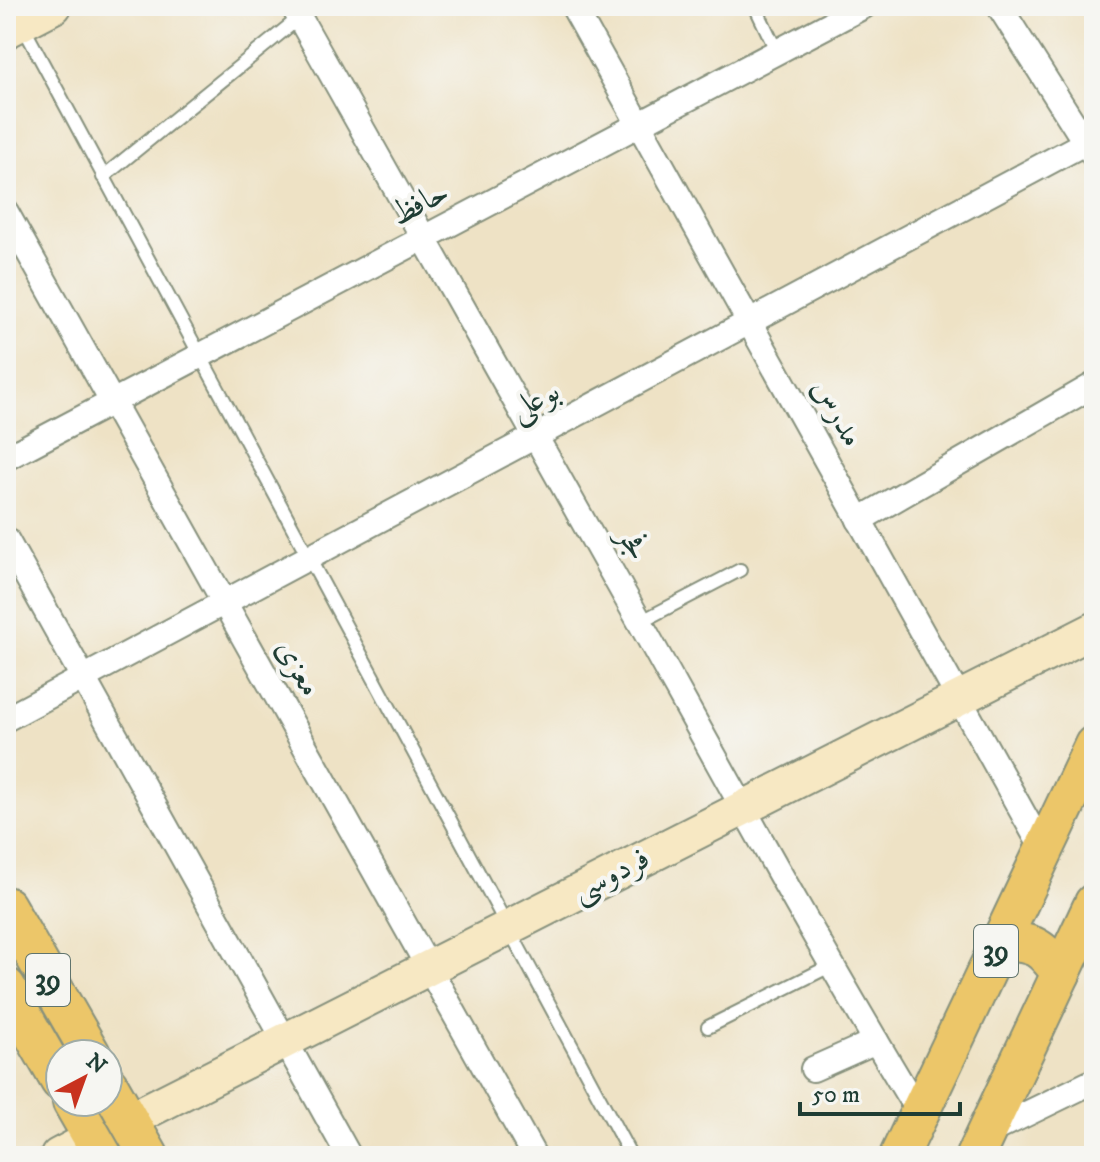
<svg xmlns="http://www.w3.org/2000/svg" width="1100" height="1162" viewBox="0 0 1100 1162" font-family="'IM FELL DW Pica',Amiri,serif">
  <style>
    .lines { fill: none; stroke-linecap: round; stroke-linejoin: round }
    .lane-casing { stroke: #86907c; stroke-width: 16 }
    .street-casing { stroke: #86907c; stroke-width: 28 }
    .secondary-casing { stroke: #86907c; stroke-width: 38 }
    .primary-casing { stroke: #86907c; stroke-width: 42 }
    .lane { stroke: #fff; stroke-width: 12 }
    .street { stroke: #fff; stroke-width: 24 }
    .secondary { stroke: #f7e8c3; stroke-width: 34 }
    .primary { stroke: #ecc669; stroke-width: 38 }
    .labels { text-anchor: middle; dominant-baseline: central; stroke-width: 8; stroke-linejoin: round; paint-order: stroke }
    .shield { fill: #f6f6f2; stroke: #60746d; stroke-width: 2 }
    .shield-label { font-size: 30px; font-weight: bold; fill: #1f3d34 }
    .street-label { font-size: 32px; fill: #1f3d34; stroke: #f6f6f2 }
  </style>
  <rect width="100%" height="100%" fill="#f6f6f2"/>
  <filter id="ink" filterUnits="userSpaceOnUse"><feTurbulence type="fractalNoise" baseFrequency=".0125" numOctaves="2"/><feDisplacementMap in="SourceGraphic" scale="16" xChannelSelector="R" yChannelSelector="G"/><feConvolveMatrix kernelMatrix="1 2 1 2 8 2 1 2 1" color-interpolation-filters="sRGB"/></filter>
  <filter id="wash" filterUnits="userSpaceOnUse"><feTurbulence type="fractalNoise" baseFrequency=".006" numOctaves="4" result="noise"/><feDisplacementMap in="SourceGraphic" scale="32" xChannelSelector="R" yChannelSelector="G"/><feGaussianBlur stdDeviation="1.8" result="paint"/><feColorMatrix in="noise" values="0 0 0 0 0 0 0 0 0 0 0 0 0 0 0 0 0 1.4 0 .05"/><feComposite in="paint" operator="in"/></filter>
  <g filter="url(#wash)">
    <rect width="100%" height="100%" fill="#eee2c5"/>
  </g>
  <g filter="url(#ink)">
    <g class="lines">
      <!-- lane casing -->
      <g class="lane-casing">
        <g id="lane">
          <polyline points="12,6 631,1156"/>
          <polyline points="755,6 777,52"/>
          <polyline points="103,177 299,18"/>
          <polyline points="640,622 740,570"/>
          <polyline points="708,1027 832,965"/>
        </g>
      </g>
      <!-- street casing -->
      <g class="street-casing">
        <g id="street">
          <path d="M293 6C410 211 526 417 641 624 732 788 822 953 919 1113"/>
          <polyline points="573,6 1044,851"/>
          <polyline points="999,6 1094,156"/>
          <polyline points="6,212 534,1156"/>
          <polyline points="6,458 864,6"/>
          <polyline points="859,520 1094,385"/>
          <polyline points="6,539 349,1156"/>
          <polyline points="6,719 1094,138"/>
          <polyline points="813,1069 876,1041"/>
          <polyline points="985,1134 1094,1081"/>
        </g>
      </g>
      <!-- secondary casing -->
      <g class="secondary-casing">
        <g id="secondary">
          <polyline points="6,31 54,6"/>
          <polyline points="129,1120 1094,630"/>
          <polyline points="58,1156 92,1138"/>
        </g>
      </g>
      <!-- primary casing -->
      <g class="primary-casing">
        <g id="primary">
          <polyline points="6,906 91,1054"/>
          <path d="M1001 941C1036 943 1040 946 1061 973"/>
          <polyline points="6,987 60,1081"/>
          <polyline points="108,1084 149,1156"/>
          <polyline points="72,1102 103,1156"/>
          <polyline points="899,1156 1094,745"/>
          <polyline points="975,1156 1094,903"/>
        </g>
      </g>
      <!-- lane -->
      <use href="#lane" class="lane"/>
      <!-- street -->
      <use href="#street" class="street"/>
      <!-- secondary -->
      <use href="#secondary" class="secondary"/>
      <!-- primary -->
      <use href="#primary" class="primary"/>
    </g>
  </g>
  <g class="labels">
    <!-- shield labels -->
    <g class="shield">
      <rect x="974" y="925" width="44" height="52" rx="6"/>
      <rect x="26" y="954" width="44" height="52" rx="6"/>
    </g>
    <g class="shield-label">
      <text x="996" y="951">39</text>
      <text x="48" y="980">39</text>
    </g>
    <!-- street labels -->
    <g class="street-label">
      <text transform="translate(420 204) rotate(-28)">حافظ</text>
      <text transform="translate(535 401) rotate(-28)">بوعلی</text>
      <text transform="translate(837 413) rotate(61)">مدرس</text>
      <text transform="translate(633 544) rotate(61)">فجر</text>
      <text transform="translate(298 668) rotate(61)">معزی</text>
      <text transform="translate(611 875) rotate(-27)">فردوسی</text>
    </g>
  </g>
  <!-- margin -->
  <rect width="1100" height="1162" fill="none" stroke="#f6f6f2" stroke-width="32"/>
  <!-- north arrow -->
  <g transform="translate(84 1078) rotate(41)"><circle r="38" fill="#f6f6f2" stroke="#a0aca6" stroke-width="2"/>
  <path d="M0-6L14 30L0 20L-14 30Z" fill="#c8321e"/>
  <text y="-12" font-size="22" font-weight="bold" text-anchor="middle" fill="#1f3d34">N</text>
  </g>
  <!-- scale -->
  <path d="M800 1102v12h160v-12" fill="none" stroke="#1f3d34" stroke-width="4"/>
  <text x="812" y="1102" font-size="24" fill="#1f3d34" stroke="#f6f6f2" stroke-width="6" paint-order="stroke">50 m</text>
</svg>
